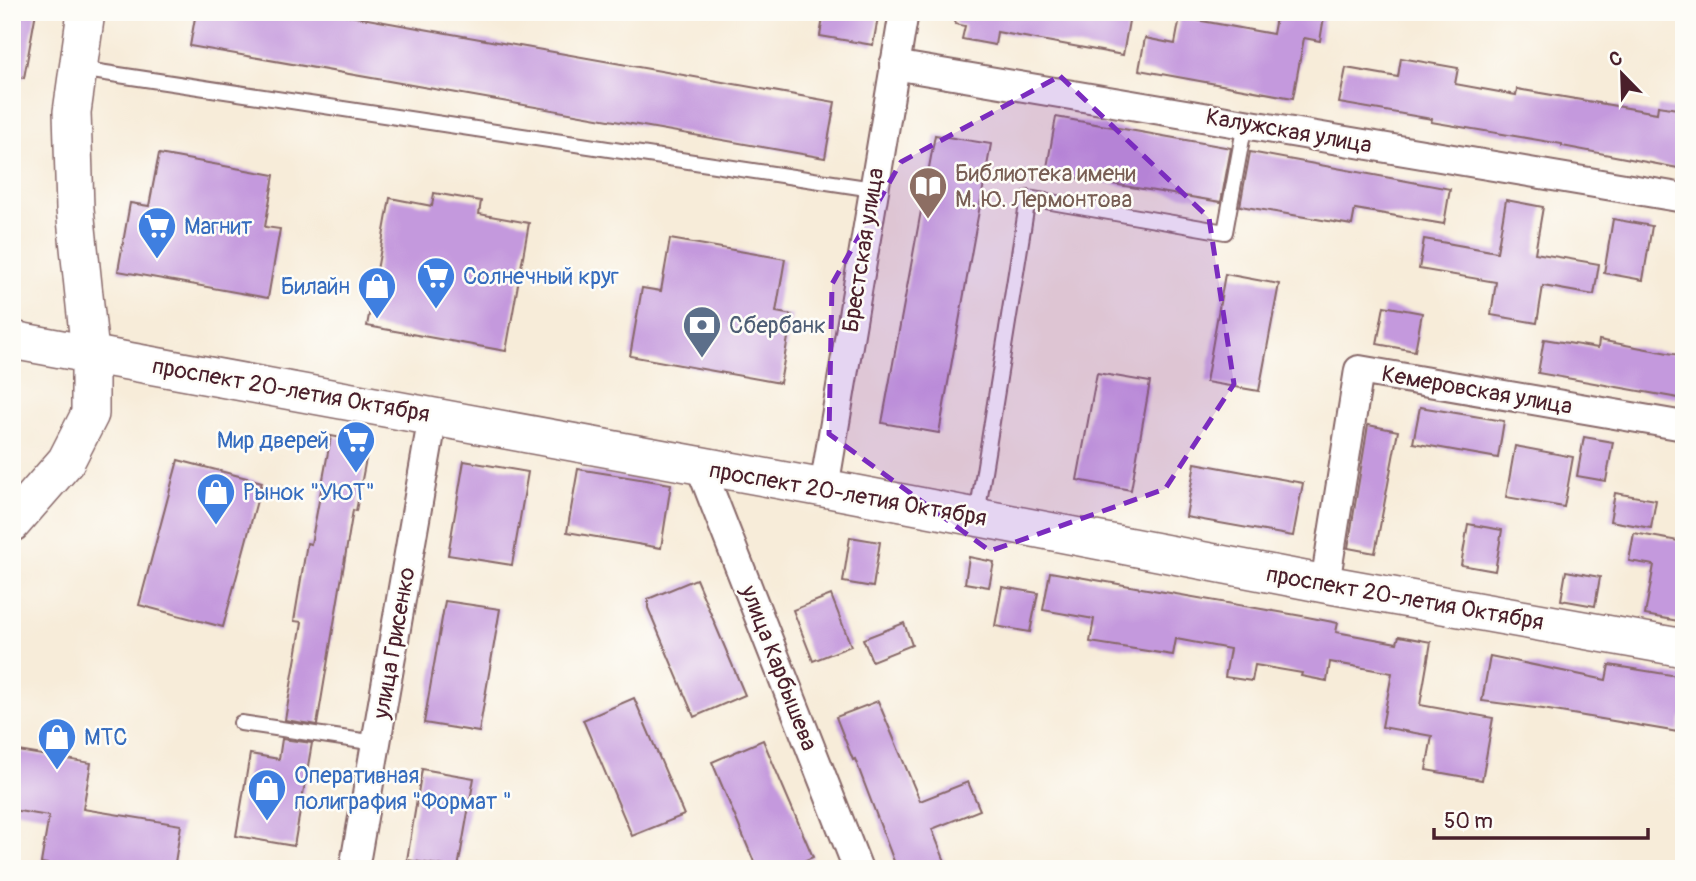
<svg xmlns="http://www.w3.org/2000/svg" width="1696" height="881" viewBox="0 0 1696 881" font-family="Pangolin,sans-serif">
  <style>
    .building { fill: #c499dd }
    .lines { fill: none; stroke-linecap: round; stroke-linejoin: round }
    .service-casing { stroke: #876768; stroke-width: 18 }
    .minor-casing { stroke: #876768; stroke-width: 32 }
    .tertiary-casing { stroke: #876768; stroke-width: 40 }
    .service { stroke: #fff; stroke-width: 14 }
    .minor { stroke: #fff; stroke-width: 28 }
    .tertiary { stroke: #fff; stroke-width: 37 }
    .marked { fill: #7b2cbf; fill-opacity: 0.2; stroke: #7b2cbf; stroke-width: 5; stroke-dasharray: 14 9; stroke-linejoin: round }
    .labels { text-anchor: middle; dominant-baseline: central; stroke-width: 5; stroke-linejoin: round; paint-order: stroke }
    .street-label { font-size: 23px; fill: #4a1f2b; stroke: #fdfcf7 }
    .education-label { font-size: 23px; fill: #785e54; stroke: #fdfcf7; text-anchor: start }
    .shop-label { font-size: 23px; fill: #366cbe; stroke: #fdfcf7; text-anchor: start }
    .service-label { font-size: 23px; fill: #4e5e75; stroke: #fdfcf7; text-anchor: start }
  </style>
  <rect width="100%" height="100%" fill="#fdfcf7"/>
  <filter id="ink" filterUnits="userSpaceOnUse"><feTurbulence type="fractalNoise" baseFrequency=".0143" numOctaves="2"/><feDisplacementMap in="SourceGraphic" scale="14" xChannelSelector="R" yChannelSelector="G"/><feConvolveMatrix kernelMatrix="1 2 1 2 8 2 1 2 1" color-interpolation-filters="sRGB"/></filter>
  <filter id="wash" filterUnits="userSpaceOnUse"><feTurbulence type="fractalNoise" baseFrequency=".00686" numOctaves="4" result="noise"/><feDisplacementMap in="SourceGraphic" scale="28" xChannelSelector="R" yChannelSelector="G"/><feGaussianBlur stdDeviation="1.57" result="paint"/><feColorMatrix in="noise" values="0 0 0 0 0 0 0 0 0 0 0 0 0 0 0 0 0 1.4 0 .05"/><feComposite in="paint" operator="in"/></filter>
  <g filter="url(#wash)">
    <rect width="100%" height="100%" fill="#f7ecd9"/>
    <g id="blocks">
      <!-- building -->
      <g class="building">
        <polygon points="12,12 36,12 24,78 12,76"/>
        <polygon points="196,12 328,12 835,102 825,158 190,46"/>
        <polygon points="824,12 879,12 873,45 820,36"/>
        <polygon points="957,12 1116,12 1130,15 1123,55 997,32 995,45 962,39 965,26 955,24"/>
        <polygon points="1277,12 1312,12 1312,15 1324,17 1320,41 1304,38 1293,98 1139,70 1145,38 1175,44 1180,17 1273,34"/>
        <polygon points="1401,58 1458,68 1455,84 1516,95 1517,89 1657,113 1658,106 1684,110 1684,136 1678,168 1562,146 1562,144 1431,122 1432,119 1339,103 1346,68 1398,77"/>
        <polygon points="1056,117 1231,148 1221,202 1046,173"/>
        <polygon points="935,135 991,144 939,433 882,423"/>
        <polygon points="1250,152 1450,189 1444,224 1355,209 1352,225 1240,206"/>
        <polygon points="159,154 274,175 265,227 280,229 268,298 118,271 130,203 149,206"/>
        <polygon points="434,193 481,201 479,214 529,223 506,351 367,326 390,198 432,206"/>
        <polygon points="1506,200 1543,207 1535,253 1599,264 1594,295 1543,286 1537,323 1491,315 1496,282 1419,269 1424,239 1497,252"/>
        <polygon points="1613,219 1652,226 1643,280 1604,273"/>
        <polygon points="670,239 785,259 776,312 792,315 780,383 630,356 642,288 661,291"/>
        <polygon points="1225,274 1279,284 1259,391 1206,382"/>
        <polygon points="1384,306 1422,313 1415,351 1377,344"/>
        <polygon points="1544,339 1598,348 1599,340 1684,356 1684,399 1538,373"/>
        <polygon points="1097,373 1150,382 1131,490 1077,480"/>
        <polygon points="1420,407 1504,421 1498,458 1413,443"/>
        <polygon points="1368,425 1398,431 1375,553 1348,548"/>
        <polygon points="331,436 369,443 356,511 353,510 317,725 285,720 302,622 294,621 307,543 311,544"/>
        <polygon points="1584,437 1613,442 1606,481 1577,476"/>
        <polygon points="1515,446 1573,457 1564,507 1506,497"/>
        <polygon points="178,460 262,482 223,627 139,605"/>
        <polygon points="464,461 528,472 512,565 448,555"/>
        <polygon points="1195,463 1303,483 1293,536 1186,517"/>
        <polygon points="578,469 671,484 661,548 567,532"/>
        <polygon points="1615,493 1656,500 1651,528 1610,521"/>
        <polygon points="1468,524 1502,530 1495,571 1461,565"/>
        <polygon points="1634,533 1684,542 1684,622 1645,615 1654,565 1629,561"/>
        <polygon points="850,537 880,542 873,587 843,582"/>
        <polygon points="969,557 994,562 989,587 965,583"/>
        <polygon points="1566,571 1600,577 1595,606 1561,600"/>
        <polygon points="1050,572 1302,616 1338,623 1336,632 1397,643 1399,636 1431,642 1420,705 1493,718 1482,780 1426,770 1432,736 1382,727 1392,673 1330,662 1327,681 1301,676 1302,673 1255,665 1252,681 1225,677 1230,649 1176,639 1173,655 1090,642 1094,619 1043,610"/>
        <polygon points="696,579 745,695 694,717 648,608 648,599"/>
        <polygon points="1002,587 1038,593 1030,632 995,626"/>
        <polygon points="831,595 851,646 813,661 793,610"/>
        <polygon points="445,601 500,609 479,732 424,723"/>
        <polygon points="904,623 912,645 872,661 863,639"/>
        <polygon points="1490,656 1606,680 1609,665 1684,677 1684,717 1681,717 1678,732 1543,709 1482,701"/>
        <polygon points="634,698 684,815 632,836 583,720"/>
        <polygon points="878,701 920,801 968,782 980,810 932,829 948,869 897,869 855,759 853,760 836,717"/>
        <polygon points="282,739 312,743 294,846 236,836 250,754 279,759"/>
        <polygon points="763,740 813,857 785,869 757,869 712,762"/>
        <polygon points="12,750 91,763 83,809 181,825 174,869 78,869 41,863 49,816 12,810"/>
        <polygon points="422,769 474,778 458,868 407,860"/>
      </g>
    </g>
  </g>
  <g filter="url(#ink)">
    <use href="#blocks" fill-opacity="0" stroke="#876768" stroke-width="2"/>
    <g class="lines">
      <!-- service casing -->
      <g class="service-casing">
        <g id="service">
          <polyline points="79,69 873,189"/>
          <polyline points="977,515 1028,198 1225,232 1245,123"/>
          <polyline points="241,723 376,743"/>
        </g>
      </g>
      <!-- minor casing -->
      <g class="minor-casing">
        <g id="minor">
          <polyline points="894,65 1684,198"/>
          <polyline points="700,466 858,869"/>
          <polyline points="824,488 904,12"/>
          <polyline points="1325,584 1359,370 1684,426"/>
          <polyline points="354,869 433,416"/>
        </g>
      </g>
      <!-- tertiary casing -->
      <g class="tertiary-casing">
        <g id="tertiary">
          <polyline points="12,340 824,488 1325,584 1684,648"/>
          <polyline points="12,523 66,461 90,414 90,353 75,209 72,112 86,12"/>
        </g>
      </g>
      <!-- service -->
      <use href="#service" class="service"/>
      <!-- minor -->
      <use href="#minor" class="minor"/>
      <!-- tertiary -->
      <use href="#tertiary" class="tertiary"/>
    </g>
  </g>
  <!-- marked area -->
  <path class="marked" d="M1060 76 1209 218 1234 384 1165 489 990 551 829 434 832 284 901 162Z"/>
  <!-- icons -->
  <defs>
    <g id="library-pin" transform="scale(2.0125)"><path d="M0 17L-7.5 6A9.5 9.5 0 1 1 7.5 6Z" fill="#8d6e63" stroke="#fdfcf7"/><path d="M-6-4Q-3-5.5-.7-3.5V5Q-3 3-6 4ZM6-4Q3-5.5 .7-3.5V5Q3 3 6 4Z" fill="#fff"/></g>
    <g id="supermarket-pin" transform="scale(2.0125)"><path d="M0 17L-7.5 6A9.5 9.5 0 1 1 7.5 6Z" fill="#3f7fe0" stroke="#fdfcf7"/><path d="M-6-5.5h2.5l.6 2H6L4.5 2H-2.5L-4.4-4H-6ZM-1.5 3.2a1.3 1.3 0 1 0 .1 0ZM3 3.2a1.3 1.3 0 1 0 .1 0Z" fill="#fff"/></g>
    <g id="shop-pin" transform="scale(2.0125)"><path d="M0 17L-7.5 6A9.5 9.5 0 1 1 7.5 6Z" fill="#3f7fe0" stroke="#fdfcf7"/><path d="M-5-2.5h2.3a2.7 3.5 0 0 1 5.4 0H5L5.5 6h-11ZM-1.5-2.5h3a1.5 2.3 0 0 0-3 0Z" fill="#fff"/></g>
    <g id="bank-pin" transform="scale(2.0125)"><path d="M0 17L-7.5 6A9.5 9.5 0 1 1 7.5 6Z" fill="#5c6f8a" stroke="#fdfcf7"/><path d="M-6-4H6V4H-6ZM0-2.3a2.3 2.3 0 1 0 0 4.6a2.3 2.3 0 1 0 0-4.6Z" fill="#fff"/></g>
  </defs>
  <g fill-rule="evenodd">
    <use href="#library-pin" x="928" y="186"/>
    <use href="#supermarket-pin" x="157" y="226"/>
    <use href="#supermarket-pin" x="436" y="276"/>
    <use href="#shop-pin" x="377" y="286"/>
    <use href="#bank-pin" x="702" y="325"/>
    <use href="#supermarket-pin" x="356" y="440"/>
    <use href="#shop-pin" x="216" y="492"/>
    <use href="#shop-pin" x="57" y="737"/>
    <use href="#shop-pin" x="267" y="788"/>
  </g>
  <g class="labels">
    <!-- street labels -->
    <g class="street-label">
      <text transform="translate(1289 131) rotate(10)">Калужская улица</text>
      <text transform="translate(863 250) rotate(-81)">Брестская улица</text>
      <text transform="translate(291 390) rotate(10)">проспект 20-летия Октября</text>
      <text transform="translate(1477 390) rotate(10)">Кемеровская улица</text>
      <text transform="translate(848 494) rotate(10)">проспект 20-летия Октября</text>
      <text transform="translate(1405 598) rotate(10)">проспект 20-летия Октября</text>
      <text transform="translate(394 643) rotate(-80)">улица Грисенко</text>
      <text transform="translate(779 668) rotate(69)">улица Карбышева</text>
    </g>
    <!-- education labels -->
    <g class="education-label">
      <text x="955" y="173">Библиотека имени<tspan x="955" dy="26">М. Ю. Лермонтова</tspan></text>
    </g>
    <!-- shop labels -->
    <g class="shop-label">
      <text x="184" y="226">Магнит</text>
      <text x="463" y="276">Солнечный круг</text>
      <text x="350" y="286" text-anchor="end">Билайн</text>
      <text x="329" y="440" text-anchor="end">Мир дверей</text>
      <text x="243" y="492">Рынок "УЮТ"</text>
      <text x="84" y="737">МТС</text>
      <text x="294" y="775">Оперативная<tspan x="294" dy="26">полиграфия "Формат "</tspan></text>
    </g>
    <!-- service labels -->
    <g class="service-label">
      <text x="729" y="325">Сбербанк</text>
    </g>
  </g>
  <!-- margin -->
  <rect width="1696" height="881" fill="none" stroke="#fdfcf7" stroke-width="42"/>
  <!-- north arrow -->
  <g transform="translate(1622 74) rotate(337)" stroke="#fdfcf7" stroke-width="5" paint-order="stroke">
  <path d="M0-5L12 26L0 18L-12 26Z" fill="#4a1f2b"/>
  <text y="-10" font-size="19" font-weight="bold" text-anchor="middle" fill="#4a1f2b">С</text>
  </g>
  <!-- scale -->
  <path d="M1434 828v10h214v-10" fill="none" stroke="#4a1f2b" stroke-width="3.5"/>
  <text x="1444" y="828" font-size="21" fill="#4a1f2b" stroke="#fdfcf7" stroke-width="5" paint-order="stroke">50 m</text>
</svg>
